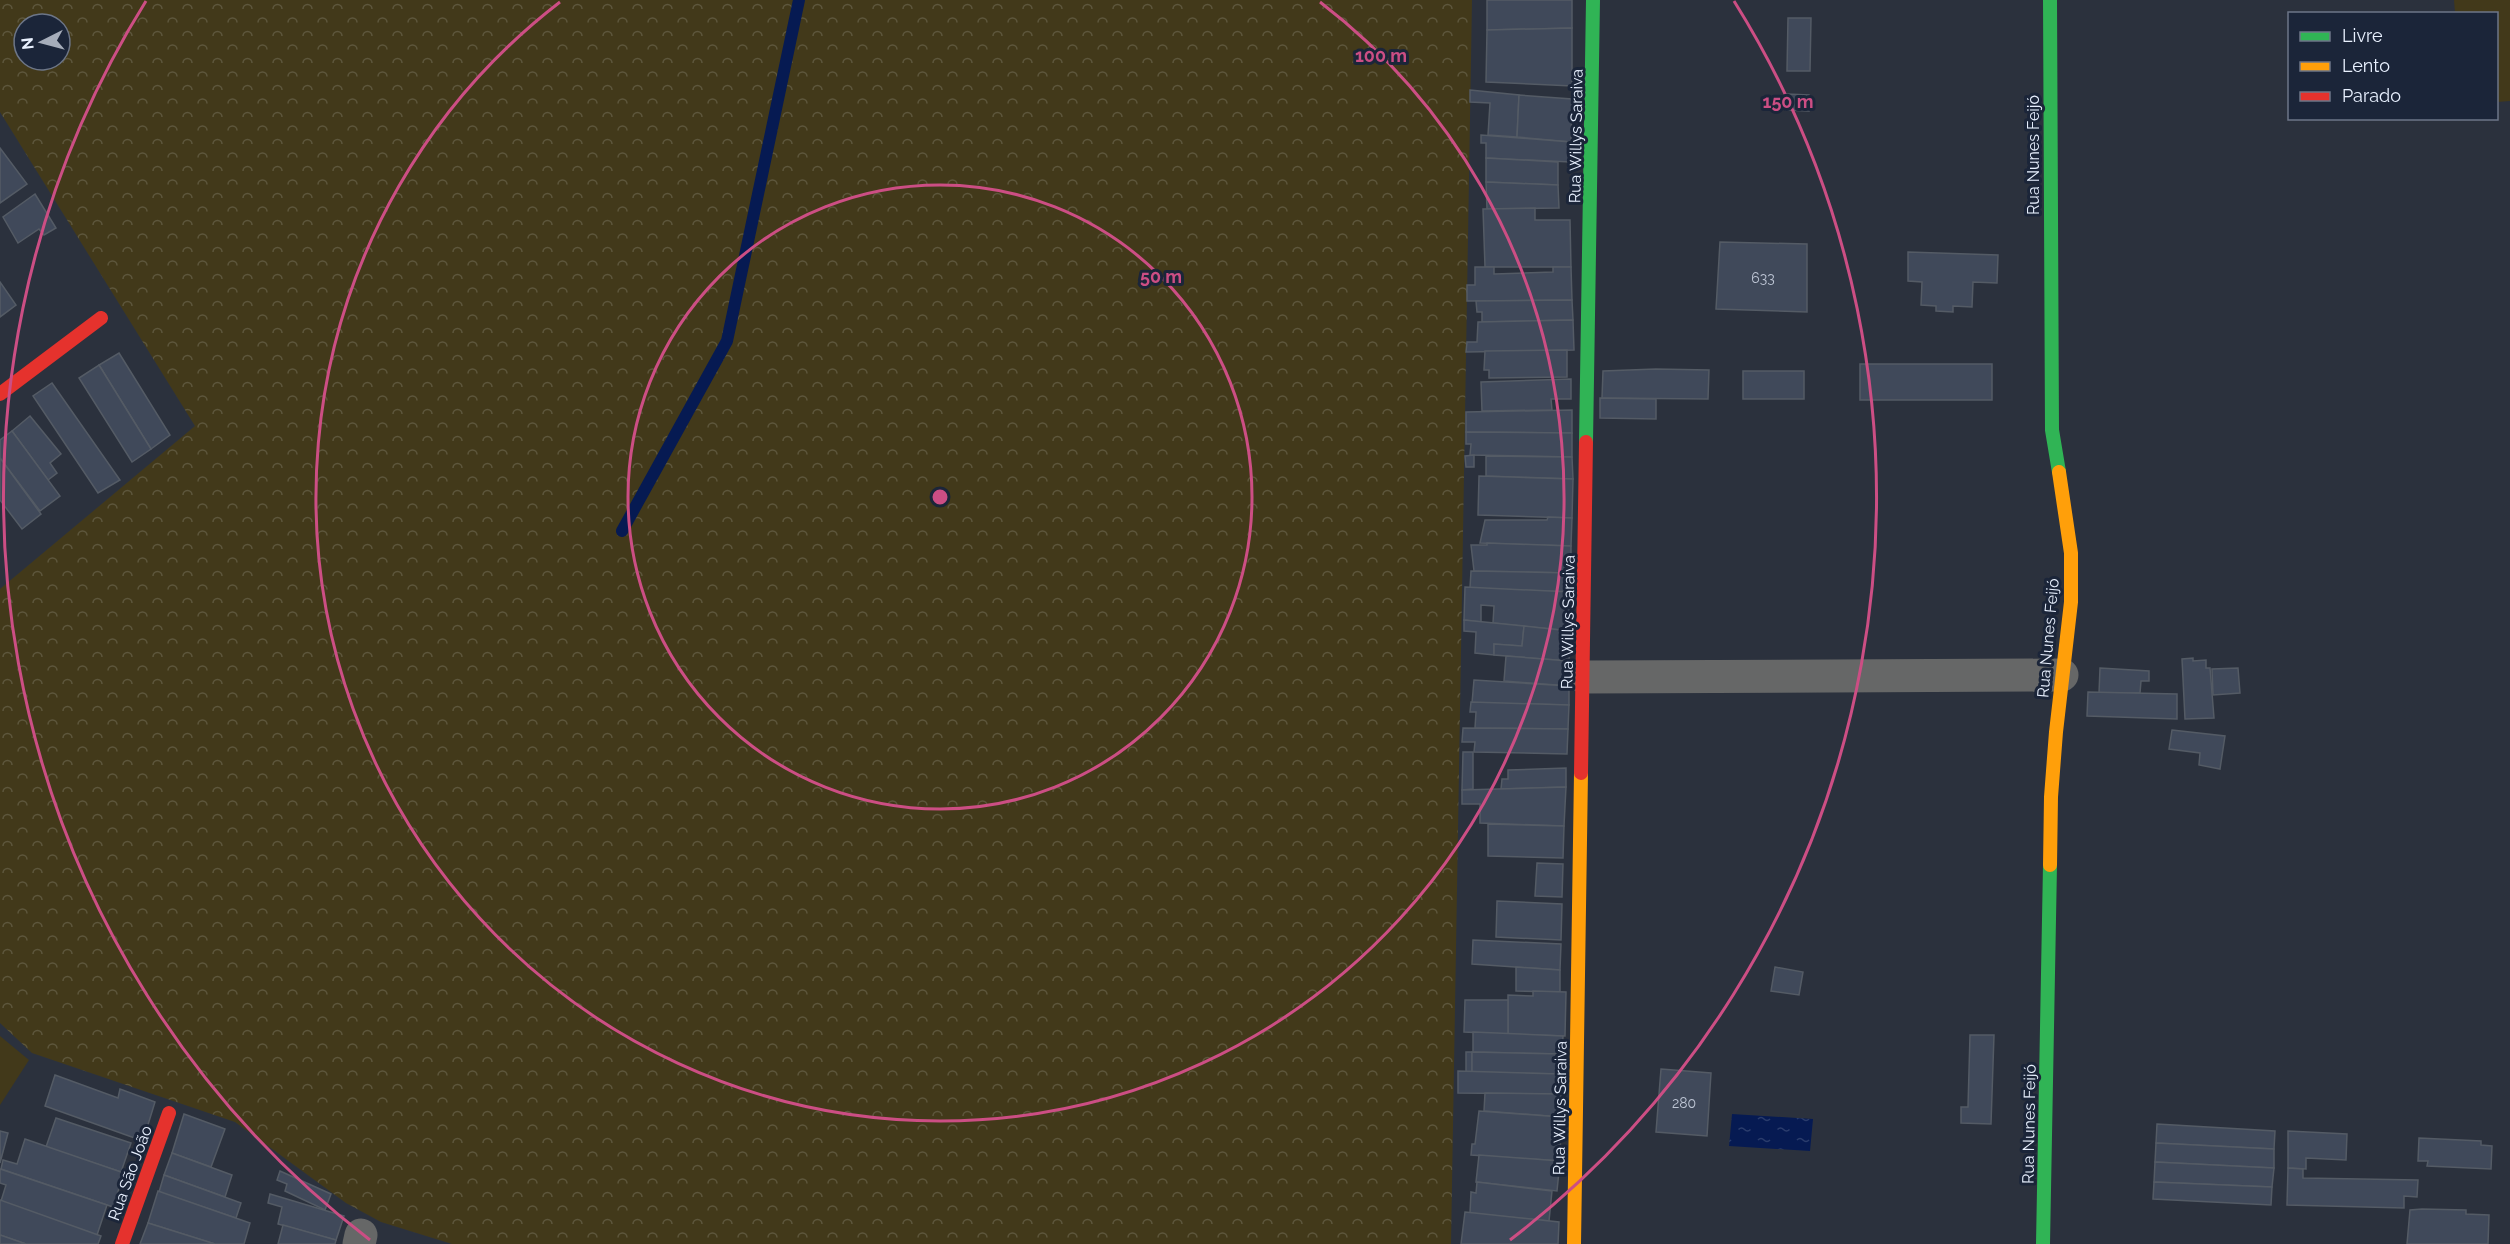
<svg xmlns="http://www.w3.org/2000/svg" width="2510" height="1244" viewBox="0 0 2510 1244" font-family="Raleway,sans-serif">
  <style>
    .forest { fill: url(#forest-crowns); fill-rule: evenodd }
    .park { fill: #42391a }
    .water { fill: url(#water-ripples) }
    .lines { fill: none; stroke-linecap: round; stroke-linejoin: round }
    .stream { stroke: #061a52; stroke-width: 12 }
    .building { fill: #40495a; stroke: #545b65; stroke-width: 1.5 }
    .street { stroke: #666767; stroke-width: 33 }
    .fast { stroke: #30b455; stroke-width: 14 }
    .slow { stroke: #ff9f0a; stroke-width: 14 }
    .jam { stroke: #e5322d; stroke-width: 14 }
    .ring { fill: none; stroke: #cc4e84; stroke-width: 3 }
    .labels { text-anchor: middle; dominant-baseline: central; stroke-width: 6; stroke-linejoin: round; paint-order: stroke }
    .number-label { font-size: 14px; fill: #bec6d5 }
    .street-label { font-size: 16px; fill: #e8f0fe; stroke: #1b2539 }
    .centre { fill: #cc4e84; stroke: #1b2539; stroke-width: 3 }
    .ring-label { font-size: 18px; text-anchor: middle; font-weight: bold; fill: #cc4e84; stroke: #1b2539; stroke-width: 6; stroke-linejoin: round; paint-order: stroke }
  </style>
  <defs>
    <pattern id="forest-crowns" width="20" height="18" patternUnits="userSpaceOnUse" patternTransform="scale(1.5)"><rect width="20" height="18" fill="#42391a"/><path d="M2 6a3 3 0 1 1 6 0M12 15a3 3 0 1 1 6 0" fill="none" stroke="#5d563c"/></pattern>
    <pattern id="water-ripples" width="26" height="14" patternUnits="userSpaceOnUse" patternTransform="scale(1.5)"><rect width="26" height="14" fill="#061a52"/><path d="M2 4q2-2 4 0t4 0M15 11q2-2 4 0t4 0" fill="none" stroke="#2a3c6c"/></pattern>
  </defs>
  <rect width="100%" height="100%" fill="#2b313d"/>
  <!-- forest -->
  <path class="forest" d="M0 0H1472L1451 1244H452L381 1222 346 1203 235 1122 32 1053 0 1023V589L195 426 0 112ZM24 24H60V60H24Z"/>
  <!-- park -->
  <g class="park">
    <polygon points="2454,0 2510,0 2510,101 2497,102 2496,14 2455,13"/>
    <polygon points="0,1036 29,1060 0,1105"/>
  </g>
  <!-- water -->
  <polygon class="water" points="1732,1114 1813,1119 1810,1151 1729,1146"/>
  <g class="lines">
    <!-- stream -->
    <polyline class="stream" points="622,531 727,341 799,0"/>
  </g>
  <!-- building -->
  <g class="building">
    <polygon points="1487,0 1572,0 1572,28 1487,30"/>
    <polygon points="1788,18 1811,18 1810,71 1787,71"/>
    <polygon points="1572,28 1572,86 1486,82 1487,30"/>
    <polygon points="1470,90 1519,95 1517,137 1488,135 1490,103 1470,102"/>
    <polygon points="1787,94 1809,95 1809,111 1786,110"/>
    <polygon points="1519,95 1572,99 1571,142 1517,137"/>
    <polygon points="1481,135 1571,142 1570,162 1486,158 1486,143 1481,143"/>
    <polygon points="0,148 27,184 0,203"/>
    <polygon points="1486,158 1558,162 1558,185 1486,182"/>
    <polygon points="1486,182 1558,185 1559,208 1487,209"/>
    <polygon points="35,194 56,228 44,235 39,229 18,243 3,217"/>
    <polygon points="1535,208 1535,220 1570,220 1571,267 1485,267 1483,209"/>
    <polygon points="1720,242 1807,244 1807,312 1716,309"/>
    <polygon points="1908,252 1998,255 1997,283 1973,282 1972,307 1953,306 1953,312 1936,311 1936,306 1921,305 1922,282 1908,281"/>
    <polygon points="1475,267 1494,267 1494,274 1553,272 1553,267 1571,267 1572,300 1467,301 1467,285 1475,285"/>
    <polygon points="0,282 16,305 0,317"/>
    <polygon points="1572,300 1573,320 1482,322 1482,312 1477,312 1476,301"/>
    <polygon points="1573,320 1574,350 1466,352 1467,342 1477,342 1478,322"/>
    <polygon points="1567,350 1567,377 1489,378 1489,370 1484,370 1485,351"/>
    <polygon points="119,353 170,435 151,449 99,365"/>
    <rect x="1860" y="364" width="132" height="36"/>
    <polygon points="99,365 151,449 132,462 79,378"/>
    <polygon points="1656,369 1709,370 1708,399 1602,398 1603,371"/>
    <rect x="1743" y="371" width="61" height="28"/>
    <polygon points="1571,379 1571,399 1551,399 1552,410 1482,411 1481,382"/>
    <polygon points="52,383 120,480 98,493 33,396"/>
    <polygon points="1600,398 1656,399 1656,419 1600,418"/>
    <polygon points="1572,410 1572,433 1466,432 1466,412"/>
    <polygon points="30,416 61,454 50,463 57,473 48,480 12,431"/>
    <polygon points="12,431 60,496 40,511 0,458 0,440"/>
    <polygon points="1466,432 1572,433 1572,457 1470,455 1471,444 1466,444"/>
    <polygon points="1474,455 1474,467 1466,467 1465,456"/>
    <polygon points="1486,456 1572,457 1573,479 1486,476"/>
    <polygon points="0,458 41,514 22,529 0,500"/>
    <polygon points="1479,476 1573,479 1572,518 1478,515"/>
    <polygon points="1548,517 1572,518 1571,546 1480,543 1485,520 1547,520"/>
    <polygon points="1487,543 1571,546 1571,573 1474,571 1471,545 1487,545"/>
    <polygon points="1471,571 1571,573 1571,592 1470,588"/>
    <polygon points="1465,587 1571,592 1570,631 1493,623 1494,606 1481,605 1481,622 1464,620"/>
    <polygon points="1464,620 1524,626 1522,646 1494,644 1494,655 1475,653 1476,632 1464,631"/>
    <polygon points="1524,626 1570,631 1569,661 1494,655 1494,644 1522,646"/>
    <polygon points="1506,656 1569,661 1569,686 1504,681"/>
    <polygon points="2193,658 2193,661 2206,660 2206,668 2210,668 2214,718 2185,719 2182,659"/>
    <polygon points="2100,668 2149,671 2149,681 2141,681 2140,693 2099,693"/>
    <polygon points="2238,668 2240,693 2213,695 2212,669"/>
    <polygon points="1474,680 1569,686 1569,705 1472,703"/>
    <polygon points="2088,692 2177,694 2177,719 2087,716"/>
    <polygon points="1471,702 1569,705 1568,729 1475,728 1476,712 1470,712"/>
    <polygon points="1463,728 1568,729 1567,754 1474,752 1475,742 1462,742"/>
    <polygon points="2172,730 2225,736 2220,769 2199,765 2200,753 2169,749"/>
    <polygon points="1463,752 1473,752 1473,789 1462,790"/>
    <polygon points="1566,768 1566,787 1501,789 1502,779 1508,779 1508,770"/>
    <polygon points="1566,787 1564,826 1480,823 1480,804 1462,804 1462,790"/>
    <polygon points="1488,824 1564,826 1563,858 1488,856"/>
    <polygon points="1537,863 1563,864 1562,897 1535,896"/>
    <polygon points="1497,901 1562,904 1561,940 1496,937"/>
    <polygon points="1473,940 1561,944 1560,970 1472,964"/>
    <polygon points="1516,967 1560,970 1560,992 1516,991"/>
    <polygon points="1775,967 1803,972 1799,995 1771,991"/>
    <polygon points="1533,991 1566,992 1565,1036 1508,1034 1508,995 1533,996"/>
    <polygon points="1465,1000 1508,1000 1508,1034 1464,1032"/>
    <polygon points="1473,1032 1563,1036 1562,1054 1473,1052"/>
    <polygon points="1970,1035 1994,1035 1991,1124 1961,1123 1961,1107 1968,1107"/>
    <rect x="1466" y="1052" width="6" height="20"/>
    <polygon points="1472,1052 1564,1054 1561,1074 1472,1072"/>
    <polygon points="1661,1069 1711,1073 1707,1136 1656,1132"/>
    <polygon points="1458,1071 1561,1074 1561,1094 1458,1093"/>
    <polygon points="55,1075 118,1098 120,1089 155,1102 143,1141 45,1106"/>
    <polygon points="1485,1093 1561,1094 1561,1117 1484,1111"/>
    <polygon points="1479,1111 1561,1117 1560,1161 1471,1155 1472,1144 1475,1144"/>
    <polygon points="184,1114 225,1129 211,1167 172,1153"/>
    <polygon points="56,1118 131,1143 121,1172 46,1147"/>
    <polygon points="2157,1124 2275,1131 2274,1149 2156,1143"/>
    <polygon points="0,1131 8,1133 0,1163"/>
    <polygon points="2288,1131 2347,1134 2346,1160 2306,1158 2306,1169 2288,1168"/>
    <polygon points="2419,1138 2481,1141 2481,1145 2492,1146 2491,1169 2427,1166 2428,1161 2418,1161"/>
    <polygon points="25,1139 124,1173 113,1207 1,1169 3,1160 17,1164"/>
    <polygon points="2156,1143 2274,1149 2274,1168 2155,1162"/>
    <polygon points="172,1153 232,1175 225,1197 164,1175"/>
    <polygon points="1479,1155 1560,1161 1557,1191 1476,1182"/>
    <polygon points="2155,1162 2274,1168 2272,1187 2154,1182"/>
    <polygon points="2288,1168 2303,1169 2303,1178 2418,1180 2417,1197 2404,1196 2404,1208 2287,1205"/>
    <polygon points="0,1169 107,1205 97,1235 1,1201 6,1185 0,1183"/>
    <polygon points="280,1171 331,1194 325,1210 285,1191 287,1184 277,1180"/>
    <polygon points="164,1175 241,1203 236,1218 159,1192"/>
    <polygon points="1477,1182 1552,1191 1549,1221 1470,1213 1471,1192 1476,1193"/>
    <polygon points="2154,1182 2272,1187 2271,1205 2153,1199"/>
    <polygon points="158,1191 250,1223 244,1244 215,1244 148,1223"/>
    <polygon points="270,1194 344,1216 336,1240 278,1224 282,1207 268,1203"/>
    <polygon points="0,1200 101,1236 98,1244 26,1244 0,1235"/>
    <polygon points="2422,1209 2466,1210 2466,1214 2489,1215 2488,1244 2407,1244 2410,1210"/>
    <polygon points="1465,1212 1559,1222 1558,1244 1461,1244"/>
    <polygon points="148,1223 215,1244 140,1244"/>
    <polygon points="283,1225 336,1240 335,1244 278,1244"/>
    <polygon points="0,1235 26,1244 0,1244"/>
  </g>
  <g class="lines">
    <!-- street -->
    <g class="street">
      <polyline points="1584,677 2062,675"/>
      <polyline points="359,1244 361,1235"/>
    </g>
    <!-- fast -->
    <g class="fast">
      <polyline points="2050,0 2052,430 2059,472"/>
      <polyline points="1586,442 1593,0"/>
      <polyline points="2043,1244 2050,865"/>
    </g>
    <!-- slow -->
    <g class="slow">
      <polyline points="2050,865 2051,797 2056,732 2071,602 2071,553 2059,472"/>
      <polyline points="1574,1244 1581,773"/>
    </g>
    <!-- jam -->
    <g class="jam">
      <polyline points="0,394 101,318"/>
      <polyline points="1581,773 1586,442"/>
      <polyline points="122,1244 169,1113"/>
    </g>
  </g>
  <!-- distance rings -->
  <g class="ring">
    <circle cx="940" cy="497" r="312"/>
    <path d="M1320 2A624 624 0 1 1 560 2"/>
    <path d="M370 1240A936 936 0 0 1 146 1M1734 1A936 936 0 0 1 1510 1240"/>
  </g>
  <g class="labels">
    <!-- number labels -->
    <g class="number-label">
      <text x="1763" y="278">633</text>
      <text x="1684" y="1103">280</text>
    </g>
    <!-- street labels -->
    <g class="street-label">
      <text transform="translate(1576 136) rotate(-89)">Rua Willys Saraiva</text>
      <text transform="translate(2033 155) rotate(-90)">Rua Nunes Feijó</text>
      <text transform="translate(1568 622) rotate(-89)">Rua Willys Saraiva</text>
      <text transform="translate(2048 638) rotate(-85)">Rua Nunes Feijó</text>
      <text transform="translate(1560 1108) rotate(-89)">Rua Willys Saraiva</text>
      <text transform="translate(2029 1124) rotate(-89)">Rua Nunes Feijó</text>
      <text transform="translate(130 1173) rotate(-70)">Rua São João</text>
    </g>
  </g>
  <circle cx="940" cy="497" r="9" class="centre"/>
  <g class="ring-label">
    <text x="1381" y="62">100 m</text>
    <text x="1788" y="108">150 m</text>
    <text x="1161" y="283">50 m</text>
  </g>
  <!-- legend -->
  <rect x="2288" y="12" width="210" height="108" fill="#1b2539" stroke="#6d7688" stroke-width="1.5"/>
  <rect x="2300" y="32" width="30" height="9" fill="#30b455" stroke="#6d7688" stroke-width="1.5"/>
  <text x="2342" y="42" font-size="18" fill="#e8f0fe">Livre</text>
  <rect x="2300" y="62" width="30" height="9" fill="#ff9f0a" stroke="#6d7688" stroke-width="1.5"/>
  <text x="2342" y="72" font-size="18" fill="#e8f0fe">Lento</text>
  <rect x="2300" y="92" width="30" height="9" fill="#e5322d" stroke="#6d7688" stroke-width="1.5"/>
  <text x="2342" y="102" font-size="18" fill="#e8f0fe">Parado</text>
  <!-- north arrow -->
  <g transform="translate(42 42) rotate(264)"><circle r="28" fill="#1b2539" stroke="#6d7688" stroke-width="1.5"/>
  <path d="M0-4.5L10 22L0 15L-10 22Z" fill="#a6adba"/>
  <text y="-9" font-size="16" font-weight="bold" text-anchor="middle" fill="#e8f0fe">N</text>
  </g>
</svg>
